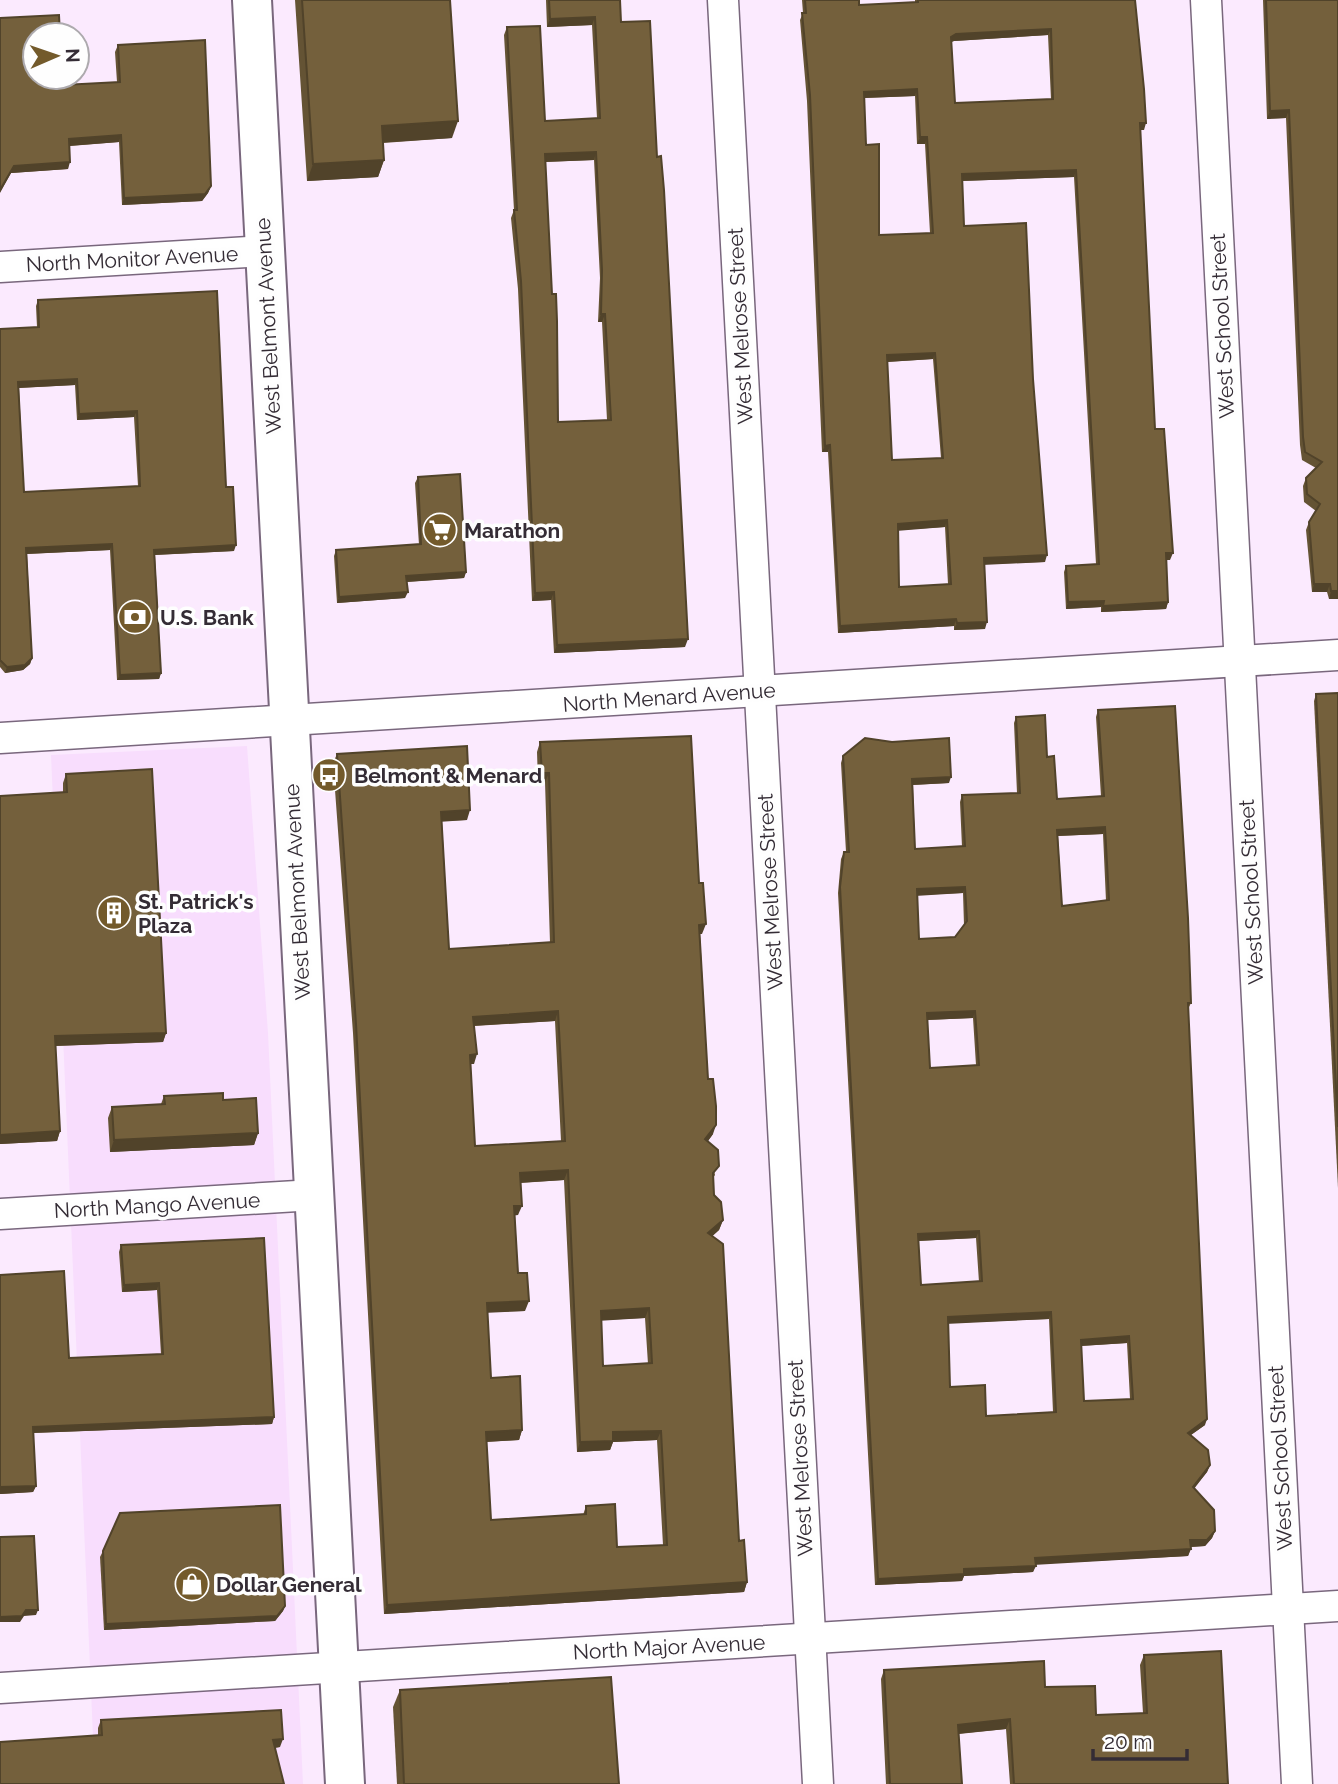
<svg xmlns="http://www.w3.org/2000/svg" width="1338" height="1784" viewBox="0 0 1338 1784" font-family="Raleway,sans-serif">
  <style>
    .built { fill: #f8ddfd }
    .lines { fill: none; stroke-linecap: round; stroke-linejoin: round }
    .minor-casing { stroke: #79677d; stroke-width: 33 }
    .secondary-casing { stroke: #79677d; stroke-width: 42 }
    .minor { stroke: #fff; stroke-width: 30 }
    .secondary { stroke: #fff; stroke-width: 38 }
    .wall { fill: #645334; fill-rule: evenodd }
    .shaded-wall { fill: #51432a }
    .building { fill: #74603c; stroke: #51432a; stroke-width: 2; fill-rule: evenodd }
    .labels { text-anchor: middle; dominant-baseline: central; stroke-width: 7; stroke-linejoin: round; paint-order: stroke }
    .street-label { font-size: 21px; fill: #342c35; stroke: #fefefe }
    .poi-label { font-size: 21px; font-weight: bold; fill: #342c35; stroke: #fefefe; text-anchor: start }
  </style>
  <rect width="100%" height="100%" fill="#fbeafe"/>
  <!-- built -->
  <polygon class="built" points="247,746 268,1033 303,1784 95,1784 51,755"/>
  <g class="lines">
    <!-- minor casing -->
    <g class="minor-casing">
      <g id="minor">
        <polyline points="723,0 818,1784"/>
        <polyline points="1206,0 1297,1784"/>
        <polyline points="0,267 265,251"/>
        <polyline points="0,738 1338,655"/>
        <polyline points="0,1214 314,1195"/>
        <polyline points="0,1688 1338,1606"/>
      </g>
    </g>
    <!-- secondary casing -->
    <g class="secondary-casing">
      <polyline id="secondary" points="252,0 345,1784"/>
    </g>
    <!-- minor -->
    <use href="#minor" class="minor"/>
    <!-- secondary -->
    <use href="#secondary" class="secondary"/>
  </g>
  <!-- wall -->
  <g class="wall">
    <polygon points="295,0 450,0 452,138 383,143 384,160 378,177 307,181"/>
    <path d="M546 0H620L621 22 657 157 685 647 554 653 551 600 532 601 518 289 511 218 514 210 504 35 507 27 545 121 597 118 592 25 547 27ZM594 160 600 278 598 322H602L607 420 558 422 545 162Z"/>
    <path d="M802 0H859V5L915 2V0H1135L1144 130H1140L1155 429 1170 560H1166L1168 602 1166 609 1101 612V607L1066 609 1064 572 1066 566 1096 564 1074 177 962 181 964 226 1033 379 1045 562 984 564 985 629 954 630V626L838 633 828 452H822L807 101 800 20 803 13ZM1048 35 1051 99 955 103 951 42 954 41ZM915 96 917 144H925L930 233 879 235 866 145 864 98ZM933 359 941 458 892 460 887 362ZM945 527 948 584 899 587 898 530Z"/>
    <polygon points="1263,0 1338,0 1338,599 1329,599 1327,592 1312,592 1306,530 1309,522 1316,511 1304,502 1303,486 1306,478 1316,468 1302,460 1300,445 1286,118 1267,119"/>
    <polygon points="0,18 63,85 117,82 115,52 118,45 211,186 208,193 202,201 122,205 119,142 70,146 68,169 11,173"/>
    <path d="M38 300 226 487 234 551 155 555 161 673 159 679 117 680 110 550 27 554 32 658 30 664 23 670 5 673 0 667V329L37 327 36 306ZM75 385 77 420 134 417 138 486 24 492 19 388Z"/>
    <polygon points="418,477 466,572 464,578 407,582 405,598 337,603 334,556 336,550 419,545 415,483"/>
    <polygon points="1338,693 1338,1188 1314,701 1316,694"/>
    <path d="M1098 710 1191 1003 1188 1009 1205 1425 1191 1435 1210 1465 1207 1472 1194 1488 1215 1531 1212 1538 1205 1546 1191 1547 1188 1556 1035 1564 1033 1572 964 1576 962 1581 875 1585 838 893 841 859 844 852H846L841 763 843 756 949 783 913 785 915 849 962 847 960 802 962 795 1017 793 1014 723 1016 717 1047 757 1057 799 1101 796 1096 717ZM1103 834 1106 901 1062 906 1058 836ZM963 893 964 925 955 937 919 939 917 895ZM973 1018 976 1065 930 1068 927 1020ZM976 1238 979 1282 921 1285 918 1241ZM1049 1319 1053 1412 986 1416 950 1387 948 1323ZM1127 1343 1130 1399 1084 1401 1081 1346Z"/>
    <path d="M540 742 702 934H700L708 1079 713 1134 708 1141 715 1175 713 1178 714 1195 723 1220 719 1230 712 1236 739 1541 747 1582 744 1592 384 1614 353 1033 333 763 337 754 467 820 442 821 449 949 550 943 545 782H538L537 752ZM555 1021 561 1141 475 1146 470 1064H474V1026ZM564 1180 577 1452 610 1450 613 1442 657 1440 663 1545 617 1547 586 1506 583 1515 491 1520 486 1442 519 1440 522 1430 491 1378 487 1312 525 1311 518 1273 515 1215H518L520 1183ZM645 1318 648 1364 603 1366 601 1320Z"/>
    <polygon points="66,774 166,1033 163,1042 55,1046 60,1131 57,1141 0,1144 0,796 63,792 63,783"/>
    <polygon points="164,1096 223,1100 258,1133 254,1145 110,1152 108,1118 112,1107 161,1104"/>
    <polygon points="264,1238 274,1417 272,1424 33,1433 36,1486 33,1492 0,1494 69,1358 161,1354 157,1290 122,1292 119,1252 121,1245"/>
    <polygon points="103,1551 285,1606 283,1611 275,1621 104,1630 100,1557"/>
    <polygon points="1144,1655 1228,1784 1010,1784 1006,1729 959,1734 962,1784 886,1784 881,1679 884,1670 1045,1687 1096,1715 1143,1713 1140,1665"/>
    <polygon points="400,1690 619,1784 397,1784 393,1707"/>
    <polygon points="101,1720 280,1747 275,1748 98,1735 98,1728"/>
  </g>
  <!-- shaded-wall -->
  <g class="shaded-wall">
    <polygon points="595,17 592,25 547,27 550,19"/>
    <polygon points="1051,29 1048,35 954,41 948,43 951,37 956,34"/>
    <polygon points="917,89 915,96 862,98 864,92"/>
    <polygon points="1289,110 1286,118 1267,119 1270,111"/>
    <polygon points="458,121 452,138 375,143 382,126"/>
    <polygon points="1140,123 1146,123 1144,130 1137,130"/>
    <polygon points="121,135 119,142 67,146 69,139"/>
    <polygon points="920,137 927,137 925,144 917,144"/>
    <polygon points="596,152 594,160 542,162 545,154"/>
    <polygon points="384,160 378,177 307,181 313,164"/>
    <polygon points="70,162 68,169 11,173 0,193 0,190 14,166"/>
    <polygon points="1076,170 1074,177 959,181 962,174"/>
    <polygon points="211,186 208,193 202,201 122,205 124,198"/>
    <polygon points="601,314 605,314 602,322 598,322"/>
    <polygon points="935,353 933,359 885,362 887,355"/>
    <polygon points="77,379 75,385 16,388 18,382"/>
    <polygon points="137,411 134,417 77,420 79,414"/>
    <polygon points="830,445 828,452 822,452 825,446"/>
    <polygon points="947,520 945,527 896,531 898,524"/>
    <polygon points="112,544 110,550 24,554 26,548"/>
    <polygon points="236,545 234,551 152,555 154,550"/>
    <polygon points="1166,553 1173,553 1170,560 1163,560"/>
    <polygon points="1047,555 1045,562 982,565 984,558"/>
    <polygon points="466,572 464,578 404,582 406,576"/>
    <polygon points="1314,584 1330,584 1327,592 1312,592"/>
    <polygon points="1331,591 1338,591 1338,599 1329,599"/>
    <polygon points="408,592 405,598 337,603 339,597"/>
    <polygon points="554,592 551,600 532,601 535,593"/>
    <polygon points="1104,601 1101,607 1066,609 1068,602"/>
    <polygon points="1168,602 1166,609 1101,612 1103,606"/>
    <polygon points="956,619 954,626 838,633 840,626"/>
    <polygon points="987,622 985,629 954,630 957,623"/>
    <polygon points="688,639 685,647 554,653 557,645"/>
    <polygon points="32,658 30,664 23,670 5,673 7,667"/>
    <polygon points="161,673 159,679 117,680 120,675"/>
    <polygon points="542,773 549,773 545,782 538,782"/>
    <polygon points="951,777 949,783 910,785 912,779"/>
    <polygon points="470,810 467,820 438,822 441,812"/>
    <polygon points="1105,827 1103,834 1055,836 1057,830"/>
    <polygon points="965,887 963,893 915,896 917,889"/>
    <polygon points="706,924 702,934 696,934 699,925"/>
    <polygon points="558,1011 555,1021 469,1026 473,1017"/>
    <polygon points="975,1011 973,1018 925,1020 927,1013"/>
    <polygon points="166,1033 163,1042 51,1046 55,1036"/>
    <polygon points="477,1054 474,1064 466,1064 470,1055"/>
    <polygon points="716,1125 713,1134 702,1149 705,1139"/>
    <polygon points="60,1131 57,1141 0,1144 0,1135"/>
    <polygon points="258,1133 254,1145 110,1152 114,1140"/>
    <polygon points="568,1170 564,1180 516,1183 520,1173"/>
    <polygon points="514,1206 522,1206 518,1215 511,1216"/>
    <polygon points="723,1220 719,1230 705,1243 708,1233"/>
    <polygon points="979,1231 976,1238 916,1241 918,1234"/>
    <polygon points="159,1283 157,1290 122,1292 124,1285"/>
    <polygon points="529,1301 525,1311 483,1313 487,1303"/>
    <polygon points="649,1308 645,1318 597,1321 601,1311"/>
    <polygon points="1051,1312 1049,1319 945,1324 948,1317"/>
    <polygon points="1129,1336 1127,1343 1079,1346 1081,1340"/>
    <polygon points="274,1417 272,1424 30,1433 33,1427"/>
    <polygon points="1207,1419 1205,1425 1185,1439 1188,1433"/>
    <polygon points="522,1430 519,1440 482,1442 486,1432"/>
    <polygon points="661,1431 657,1440 613,1442 610,1450 577,1452 580,1442 613,1432"/>
    <polygon points="1210,1465 1207,1472 1190,1494 1193,1487"/>
    <polygon points="36,1486 33,1492 0,1494 0,1487"/>
    <polygon points="1215,1531 1212,1538 1205,1546 1188,1547 1190,1540"/>
    <polygon points="1191,1549 1188,1556 1033,1565 1035,1558"/>
    <polygon points="1036,1566 1033,1572 964,1576 962,1581 875,1585 878,1579 964,1569"/>
    <polygon points="747,1582 744,1592 384,1614 387,1605"/>
    <polygon points="285,1606 283,1611 275,1621 104,1630 106,1624"/>
    <polygon points="26,1610 38,1610 36,1615 24,1616 20,1622 0,1622 0,1617"/>
    <polygon points="1010,1719 1006,1729 955,1734 958,1725"/>
    <polygon points="283,1739 280,1747 270,1748 273,1740"/>
  </g>
  <!-- building -->
  <g class="building">
    <polygon points="302,0 450,0 458,121 382,126 384,160 313,164"/>
    <path d="M549 0H620L621 22 650 21 657 157 661 156 664 190 688 639 557 645 554 592 535 593 521 281 514 210H517L507 27 540 26 545 121 600 118 595 17 550 19ZM596 152 602 270 601 314H605L611 420 558 422 557 321 556 294H552L545 154Z"/>
    <path d="M805 0H859V5L918 2V0H1135L1144 89 1146 123H1140L1155 429H1164L1173 553H1166L1168 602 1103 606 1104 601 1068 602 1066 566 1099 564 1076 170 962 174 964 226 1026 223 1033 379 1047 555 984 558 987 622 957 623 956 619 840 626 830 445 825 446 810 95 802 13H806ZM1051 29 1053 99 955 103 951 37 956 34ZM917 89 920 137H927L933 233 879 235V144L866 145 864 92ZM935 353 943 458 892 460 887 355ZM947 520 951 584 899 587 898 524Z"/>
    <polygon points="1266,0 1338,0 1338,591 1331,591 1330,584 1314,584 1309,522 1320,504 1307,494 1306,478 1322,462 1305,452 1303,437 1289,110 1270,111"/>
    <polygon points="59,15 60,35 35,35 35,77 63,77 63,85 120,82 118,45 205,40 211,186 205,194 124,198 121,135 69,139 70,162 14,166 0,190 0,18"/>
    <path d="M217 291 226 487H233L236 545 154 550 161 673 120 675 112 544 26 548 32 658 25 665 7 667 1 661H0V329L39 327 38 300ZM77 379 79 414 137 411 140 486 24 492 18 382Z"/>
    <polygon points="460,474 466,572 406,576 408,592 339,597 336,550 421,544 418,477"/>
    <polygon points="1338,693 1338,1127 1316,694"/>
    <path d="M1175 706 1188 918 1191 1003H1188L1207 1419 1188 1433 1208 1450 1210 1465 1193 1487 1214 1510 1215 1531 1207 1540H1190L1191 1549 1035 1558 1036 1566 964 1569V1574L878 1579 840 887 844 852H849L843 756 865 738 892 742 949 738 951 777 912 779 915 849 965 846 962 795 1020 793 1016 717 1045 715 1047 757 1054 756 1057 799 1104 796 1098 710ZM1105 827 1109 900 1062 906 1057 830ZM965 887 967 921 955 937 919 939 917 889ZM975 1011 979 1065 930 1068 927 1013ZM979 1231 982 1281 921 1285 918 1234ZM1051 1312 1056 1412 986 1416 985 1385 950 1387 948 1317ZM1129 1336 1133 1399 1084 1401 1081 1340Z"/>
    <path d="M691 736 699 883H703L706 924 699 925 708 1079H713L716 1106V1125L705 1139 718 1150 719 1166 713 1173 714 1195 721 1202 723 1220 708 1233 723 1244 739 1541 744 1540 747 1582 387 1605 356 1024 337 754 467 746 470 810 441 812 449 949 554 942 549 773H542L540 742ZM558 1011 565 1141 475 1146 470 1055 477 1054 473 1017ZM568 1170 580 1442 613 1441V1432L661 1431 667 1545 617 1547 615 1504 586 1506V1514L491 1520 486 1432 522 1430 520 1376 491 1378 487 1303 529 1301 527 1273H518L514 1206H522L520 1173ZM649 1308 652 1363 603 1366 601 1311Z"/>
    <polygon points="152,769 166,1033 55,1036 60,1131 0,1135 0,796 67,792 66,774"/>
    <polygon points="223,1093 223,1100 256,1098 258,1133 114,1140 112,1107 165,1104 164,1096"/>
    <polygon points="264,1238 274,1417 33,1427 36,1486 0,1487 0,1275 64,1271 69,1358 163,1354 159,1283 124,1285 121,1245"/>
    <polygon points="280,1505 285,1606 277,1616 106,1624 103,1551 120,1513"/>
    <polygon points="34,1536 38,1610 26,1610 22,1616 0,1617 0,1537"/>
    <polygon points="1221,1651 1228,1784 1014,1784 1010,1719 958,1725 962,1784 890,1784 884,1670 1044,1661 1045,1687 1095,1686 1096,1715 1147,1713 1144,1655"/>
    <polygon points="611,1677 619,1784 404,1784 400,1690"/>
    <polygon points="281,1710 283,1739 273,1740 284,1784 0,1784 0,1742 102,1735 101,1720"/>
  </g>
  <!-- icons -->
  <defs>
    <g id="supermarket-disc" transform="scale(1.75)"><circle r="9.5" fill="#735a2b" stroke="#fefefe"/><path d="M-6-5.5h2.5l.6 2H6L4.5 2H-2.5L-4.4-4H-6ZM-1.5 3.2a1.3 1.3 0 1 0 .1 0ZM3 3.2a1.3 1.3 0 1 0 .1 0Z" fill="#fff"/></g>
    <g id="bank-disc" transform="scale(1.75)"><circle r="9.5" fill="#735a2b" stroke="#fefefe"/><path d="M-6-4H6V4H-6ZM0-2.3a2.3 2.3 0 1 0 0 4.6a2.3 2.3 0 1 0 0-4.6Z" fill="#fff"/></g>
    <g id="bus-disc" transform="scale(1.75)"><circle r="9.5" fill="#735a2b" stroke="#fefefe"/><path d="M-5-6H5V4H4V6H2V4H-2V6H-4V4H-5ZM-3.5-4V0h7V-4ZM-3.5 1.2v1.5H-2V1.2ZM2 1.2v1.5H3.5V1.2Z" fill="#fff"/></g>
    <g id="building-disc" transform="scale(1.75)"><circle r="9.5" fill="#735a2b" stroke="#fefefe"/><path d="M-4-6H4V6H1V3H-1V6H-4ZM-2.5-4.3h1.7v1.8h-1.7ZM.8-4.3h1.7v1.8H.8ZM-2.5-1h1.7V.8h-1.7ZM.8-1h1.7V.8H.8Z" fill="#fff"/></g>
    <g id="shop-disc" transform="scale(1.75)"><circle r="9.5" fill="#735a2b" stroke="#fefefe"/><path d="M-5-2.5h2.3a2.7 3.5 0 0 1 5.4 0H5L5.5 6h-11ZM-1.5-2.5h3a1.5 2.3 0 0 0-3 0Z" fill="#fff"/></g>
  </defs>
  <g fill-rule="evenodd">
    <use href="#supermarket-disc" x="440" y="530"/>
    <use href="#bank-disc" x="135" y="617"/>
    <use href="#bus-disc" x="329" y="775"/>
    <use href="#building-disc" x="114" y="913"/>
    <use href="#shop-disc" x="192" y="1584"/>
  </g>
  <g class="labels">
    <!-- street labels -->
    <g class="street-label">
      <text transform="translate(132 259) rotate(-3)">North Monitor Avenue</text>
      <text transform="translate(268 326) rotate(-93)">West Belmont Avenue</text>
      <text transform="translate(740 326) rotate(-93)">West Melrose Street</text>
      <text transform="translate(1222 326) rotate(-93)">West School Street</text>
      <text transform="translate(669 697) rotate(-4)">North Menard Avenue</text>
      <text transform="translate(297 892) rotate(-93)">West Belmont Avenue</text>
      <text transform="translate(770 892) rotate(-93)">West Melrose Street</text>
      <text transform="translate(1251 892) rotate(-93)">West School Street</text>
      <text transform="translate(157 1205) rotate(-3)">North Mango Avenue</text>
      <text transform="translate(800 1458) rotate(-93)">West Melrose Street</text>
      <text transform="translate(1280 1458) rotate(-93)">West School Street</text>
      <text transform="translate(669 1647) rotate(-3)">North Major Avenue</text>
    </g>
    <!-- poi labels -->
    <g class="poi-label">
      <text x="464" y="530">Marathon</text>
      <text x="160" y="617">U.S. Bank</text>
      <text x="354" y="775">Belmont &amp; Menard</text>
      <text x="138" y="901">St. Patrick's<tspan x="138" dy="24">Plaza</tspan></text>
      <text x="216" y="1584">Dollar General</text>
    </g>
  </g>
  <!-- north arrow -->
  <g transform="translate(56 56) rotate(88)"><circle r="33" fill="#fefefe" stroke="#adaaae" stroke-width="2"/>
  <path d="M0-5L12 26L0 18L-12 26Z" fill="#735a2b"/>
  <text y="-10" font-size="19" font-weight="bold" text-anchor="middle" fill="#342c35">N</text>
  </g>
  <!-- scale -->
  <path d="M1093 1749v10h94v-10" fill="none" stroke="#342c35" stroke-width="3.5"/>
  <text x="1104" y="1749" font-size="21" fill="#342c35" stroke="#fefefe" stroke-width="5" paint-order="stroke">20 m</text>
</svg>
